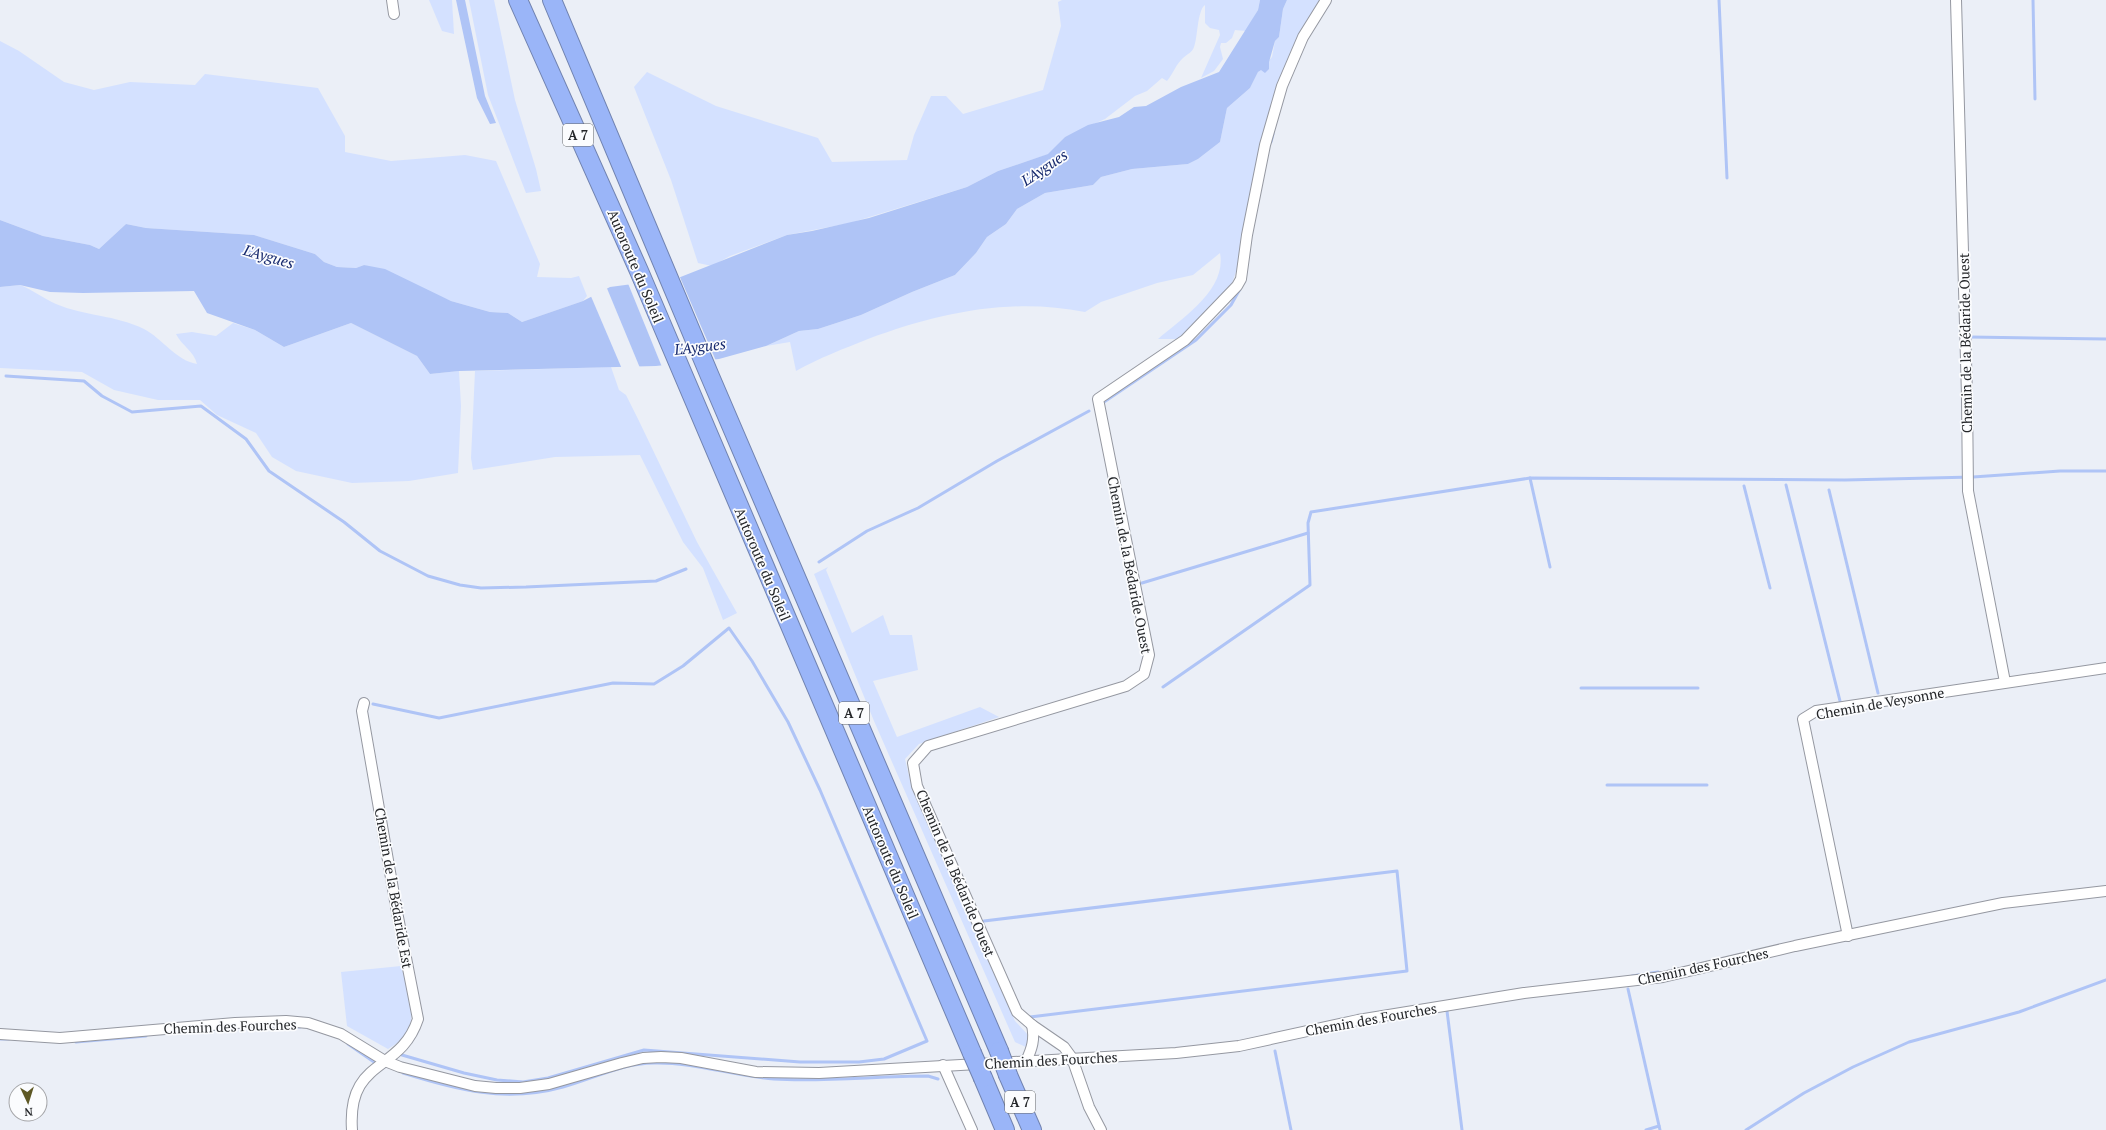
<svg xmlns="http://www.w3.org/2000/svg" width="2106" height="1130" viewBox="0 0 2106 1130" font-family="'PT Serif',serif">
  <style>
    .green { fill: #d4e1ff }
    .water { fill: #afc4f6 }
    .pier { fill: #ebeff7 }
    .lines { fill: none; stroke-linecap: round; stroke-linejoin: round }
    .stream { stroke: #afc4f6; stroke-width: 3 }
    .minor-casing { stroke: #9598a1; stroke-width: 12 }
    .motorway-casing { stroke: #7183b0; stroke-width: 20 }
    .minor { stroke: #fff; stroke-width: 10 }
    .motorway { stroke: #9ab5f8; stroke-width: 18 }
    .motorway-bridge-casing { stroke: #7183b0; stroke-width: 20; stroke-linecap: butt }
    .motorway-bridge { stroke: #9ab5f8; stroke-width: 18 }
    .labels { text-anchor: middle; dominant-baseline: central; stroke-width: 3.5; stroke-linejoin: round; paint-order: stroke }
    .shield { fill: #fbfcfe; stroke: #646669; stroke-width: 1 }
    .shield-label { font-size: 13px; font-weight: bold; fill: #242629 }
    .street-label { font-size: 14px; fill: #242629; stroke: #fbfcfe }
    .water-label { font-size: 15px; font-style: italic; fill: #15286d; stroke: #fbfcfe }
  </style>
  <rect width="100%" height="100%" fill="#ebeff7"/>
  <!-- green -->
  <g class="green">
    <polygon points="429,0 452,0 454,34 442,31"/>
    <polygon points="469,0 494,0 515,100 536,169 541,191 526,193 488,95"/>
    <path d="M1062 0H1260L1258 10 1246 31 1235 30 1232 38 1226 43H1221L1220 47 1223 59 1214 71 1201 78 1220 35 1219 30 1210 28 1205 23V5C1197 11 1198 37 1194 47 1192 53 1187 54 1183 58 1176 64 1173 74 1167 81L1162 78 1147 91 1135 96 1105 119 1065 137 1049 154 998 171 967 187 850 223 787 235 730 256 712 266 698 263 671 180 634 87 647 72 716 106 818 138 832 162 907 160 914 135 931 96H946L963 114 1043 90 1061 26 1058 2Z"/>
    <path d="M1287 0H1320C1298 38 1279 77 1267 119 1253 167 1247 217 1238 266L1232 283 1180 339H1158C1182 318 1227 290 1220 253L1193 275 1157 283 1101 302 1085 312C1011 297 938 313 868 339 843 349 819 358 796 371L790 342 766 346 799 331 818 329 861 315 912 292 955 275 976 253 987 237 1006 224 1017 209 1045 193 1093 185 1101 177 1132 169 1188 164 1198 159 1220 142 1227 108 1250 88 1258 72 1272 57 1275 41 1279 37 1283 9Z"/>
    <polygon points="0,41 19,51 64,82 94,90 130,82 195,85 205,74 318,88 345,136 345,152 391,161 465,155 496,161 540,264 537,277 571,278 579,276 587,296 583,301 522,322 508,313 490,312 451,301 364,265 356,268 337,267 324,262 315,254 254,235 146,228 126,224 99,249 90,245 43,236 0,220"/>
    <path d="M20 285C33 290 43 298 56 304 84 316 116 315 144 329 163 339 175 360 197 364 194 351 182 346 176 334L192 332 216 336 233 323 255 330 284 347 351 323 417 356 430 374 459 371 461 406 458 473 409 481 352 483 296 471 272 457 256 433 217 415 200 400H158L114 390 82 372 0 368V287Z"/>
    <polygon points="611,367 619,390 626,395 639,421 697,542 737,613 723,620 703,568 683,542 640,455 555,457 473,470 471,458 475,371"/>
    <polygon points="828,567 826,570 852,633 883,615 890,635 912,635 918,670 873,681 897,737 980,707 999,717 919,744 905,759 910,780 1015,1021 1030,1037 1028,1048 1015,1042 874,721 814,574"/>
    <path d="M401 966C407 988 420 1018 403 1038 399 1042 393 1046 388 1049L347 1026 341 972Z"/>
  </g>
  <!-- water -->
  <g class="water">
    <polygon points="456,0 465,0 485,96 496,123 490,124 477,98"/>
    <polygon points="1260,0 1287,0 1283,9 1279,37 1275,41 1269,62 1269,69 1265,73 1261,70 1258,72 1250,88 1227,108 1220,142 1198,159 1188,164 1132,169 1101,177 1093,185 1045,193 1017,209 1006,224 987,237 976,253 955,275 912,292 861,315 818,329 799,331 766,346 719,359 656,366 459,371 430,374 417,356 351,323 284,347 255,330 207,313 194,291 83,293 50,292 20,285 0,287 0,220 43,236 90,245 99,249 126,224 146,228 254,235 315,254 324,262 337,267 356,268 364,265 385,269 451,301 490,312 508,313 522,322 583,301 610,287 678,278 787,235 812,231 869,218 967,187 998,171 1048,154 1065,137 1088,125 1119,117 1134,107 1146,106 1181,87 1219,72 1258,10"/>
  </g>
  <!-- pier -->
  <g class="pier">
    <polygon points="679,275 716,361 662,367 627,281"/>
    <polygon points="606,286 640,368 622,369 590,294"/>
  </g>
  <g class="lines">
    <!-- stream -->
    <g class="stream">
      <polyline points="1719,0 1727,178"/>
      <polyline points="2033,0 2035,99"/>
      <polyline points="1271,142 1273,134"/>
      <polyline points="1970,337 2106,339"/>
      <polyline points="6,376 84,381 102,396 132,412 201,406 246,439 269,471 344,522 380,551 428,576 460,585 481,588 526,587 656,581 686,569"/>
      <polyline points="1101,404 1196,340 1231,305 1240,289"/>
      <polyline points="1530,478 1550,567"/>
      <polyline points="1786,485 1841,705"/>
      <polyline points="1744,486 1770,588"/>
      <polyline points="1829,490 1878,693"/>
      <polyline points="819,562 867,531 918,508 997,461 1089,411"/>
      <polyline points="1142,583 1308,533"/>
      <polyline points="1163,687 1310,585 1308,523 1311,512 1530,478 1845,480 1973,477 2060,471 2106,471"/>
      <polyline points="1581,688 1698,688"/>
      <polyline points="373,704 439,718 613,683 654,684 683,666 729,628 752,661 788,722 820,790 927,1041 884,1059 859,1062 800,1062 644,1050 548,1078 523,1082 497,1080 464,1073 402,1055"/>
      <polyline points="1607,785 1707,785"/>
      <polyline points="984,921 1397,871 1407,971 1030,1017"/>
      <polyline points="1632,976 1658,972"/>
      <polyline points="1628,989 1660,1130"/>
      <polyline points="1447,1011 1462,1130"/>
      <polyline points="271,1027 300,1027"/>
      <polyline points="0,1039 9,1039"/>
      <polyline points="76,1042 146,1036"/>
      <polyline points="348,1044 374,1062"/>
      <polyline points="1275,1051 1291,1130"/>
      <path d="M403 1073C458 1090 505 1103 563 1087 592 1079 623 1063 654 1063 694 1062 733 1076 774 1079 825 1082 877 1076 928 1076L938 1079"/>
      <polyline points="1646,1130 1659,1126"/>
      <polyline points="1746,1130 1804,1093 1853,1067 1909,1042 2019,1012 2106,980"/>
    </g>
    <!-- minor casing -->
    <g class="minor-casing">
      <g id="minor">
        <polyline points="392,0 394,14"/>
        <polyline points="1956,0 1967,396 1968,491 2005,682"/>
        <polyline points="1848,936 1803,719 1816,711 2106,668"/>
        <polyline points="0,1034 60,1038 235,1023 286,1021 308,1023 341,1034 385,1061 400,1067 475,1086 496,1088 520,1088 549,1084 622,1063 643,1058 661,1057 681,1058 756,1072 819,1073 1176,1053 1239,1046 1358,1020 1524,993 1663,977 1795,946 2003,903 2106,891"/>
        <path d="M1026 1061C1032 1049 1035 1039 1032 1025"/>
        <polyline points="943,1065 972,1130"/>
        <path d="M352 1130C347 1057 400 1074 418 1019L397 912 362 711 364 703"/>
        <polyline points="1101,1130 1089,1107 1072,1058 1064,1047 1032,1025 1017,1012 917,786 913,763 928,746 1126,686 1144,674 1149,655 1098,399 1185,340 1237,286 1241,279 1247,235 1265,145 1282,86 1303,37 1326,0"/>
      </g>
    </g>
    <!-- motorway casing -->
    <g class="motorway-casing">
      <g id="motorway">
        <polyline points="518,0 639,271 972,1053"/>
        <polyline points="552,0 709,374 999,1051"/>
        <polyline points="1008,1075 1032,1130"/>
        <polyline points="983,1078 1005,1130"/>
      </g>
    </g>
    <!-- minor -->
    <use href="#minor" class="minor"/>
    <!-- motorway -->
    <use href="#motorway" class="motorway"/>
    <!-- motorway-bridge casing -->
    <g class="motorway-bridge-casing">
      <g id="motorway-bridge">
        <polyline points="999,1051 1008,1075"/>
        <polyline points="972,1053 983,1078"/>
      </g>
    </g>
    <!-- motorway-bridge -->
    <use href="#motorway-bridge" class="motorway-bridge"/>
  </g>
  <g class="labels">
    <!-- shield labels -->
    <g class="shield">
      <rect x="563" y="124" width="30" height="22" rx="3"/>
      <rect x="839" y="702" width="30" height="22" rx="3"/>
      <rect x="1005" y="1091" width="30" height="22" rx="3"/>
    </g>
    <g class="shield-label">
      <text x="578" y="135">A 7</text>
      <text x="854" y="713">A 7</text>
      <text x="1020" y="1102">A 7</text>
    </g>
    <!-- street labels -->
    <g class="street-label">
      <text transform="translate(636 266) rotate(67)">Autoroute du Soleil</text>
      <text transform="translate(1965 343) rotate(-91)">Chemin de la Bédaride Ouest</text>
      <text transform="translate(763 564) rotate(67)">Autoroute du Soleil</text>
      <text transform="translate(1130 565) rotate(79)">Chemin de la Bédaride Ouest</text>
      <text transform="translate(1880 703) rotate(-10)">Chemin de Veysonne</text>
      <text transform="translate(891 862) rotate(67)">Autoroute du Soleil</text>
      <text transform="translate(956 873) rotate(67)">Chemin de la Bédaride Ouest</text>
      <text transform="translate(394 888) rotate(80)">Chemin de la Bédaride Est</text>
      <text transform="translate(1703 966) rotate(-12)">Chemin des Fourches</text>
      <text transform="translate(1371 1019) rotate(-10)">Chemin des Fourches</text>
      <text transform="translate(230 1026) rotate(-2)">Chemin des Fourches</text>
      <text transform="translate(1051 1060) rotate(-3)">Chemin des Fourches</text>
    </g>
    <!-- water labels -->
    <g class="water-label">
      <text transform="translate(1044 167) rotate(-34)">L'Aygues</text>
      <text transform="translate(269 256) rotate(16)">L'Aygues</text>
      <text transform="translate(700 346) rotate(-7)">L'Aygues</text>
    </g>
  </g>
  <!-- north arrow -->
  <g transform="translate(28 1102) rotate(176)"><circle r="19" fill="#fbfcfe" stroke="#a5a6a9"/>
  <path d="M0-3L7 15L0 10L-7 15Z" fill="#5e5825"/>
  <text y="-6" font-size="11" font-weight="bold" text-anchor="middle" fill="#242629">N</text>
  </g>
</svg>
